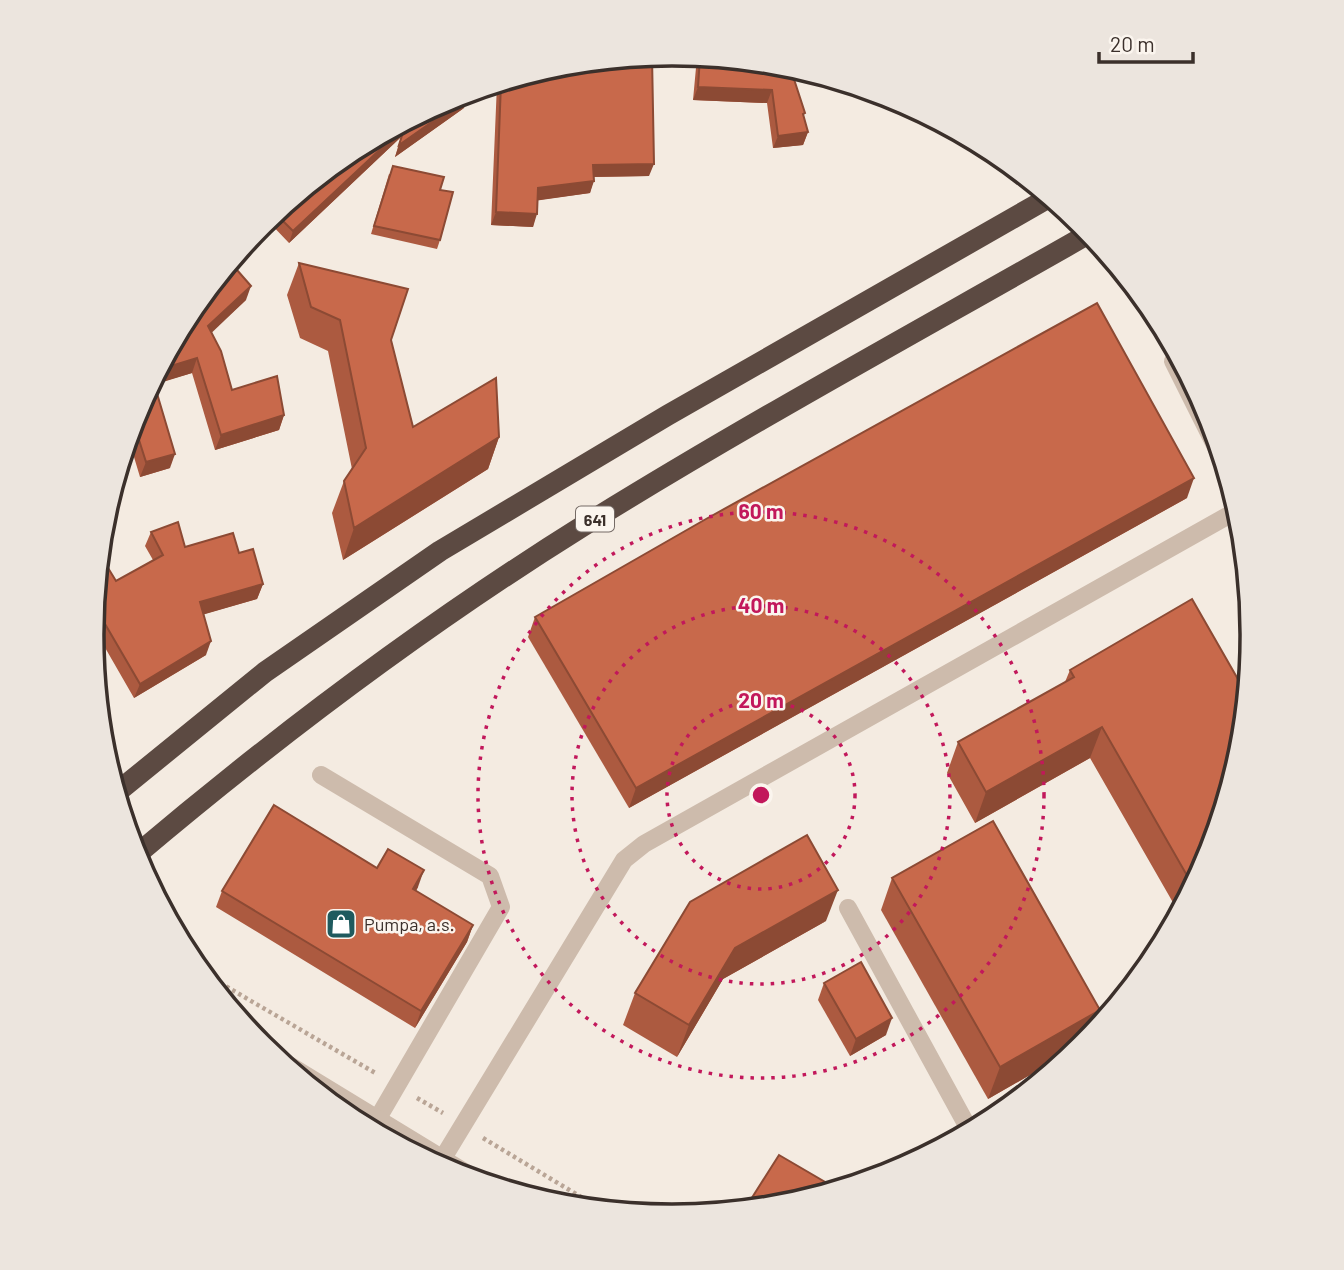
<svg xmlns="http://www.w3.org/2000/svg" width="1344" height="1270" viewBox="0 0 1344 1270" font-family="Barlow,sans-serif">
  <style>
    .lines { fill: none; stroke-linecap: round; stroke-linejoin: round }
    .path { stroke: #b9a596; stroke-width: 4.5; stroke-dasharray: 3.5 3.5; stroke-linecap: butt }
    .lane { stroke: #cdbbac; stroke-width: 18 }
    .street { stroke: #cdbbac; stroke-width: 18 }
    .highway { stroke: #5c4a42; stroke-width: 21 }
    .wall { fill: #ac5a40 }
    .shaded-wall { fill: #8c4a34 }
    .building { fill: #c8694b; stroke: #8c4a34; stroke-width: 2 }
    .ring { fill: none; stroke: #c2185b; stroke-width: 3.5; stroke-dasharray: 3.5 7 }
    .labels { text-anchor: middle; dominant-baseline: central; stroke-width: 5; stroke-linejoin: round; paint-order: stroke }
    .shield { fill: #fbf5ee; stroke: #756b66; stroke-width: 2 }
    .shield-label { font-size: 16px; font-weight: bold; fill: #3b302b }
    .poi-label { font-size: 18px; fill: #3b302b; stroke: #fbf5ee; text-anchor: start }
    .rim { fill: none; stroke: #3b302b; stroke-width: 3.5 }
    .centre { fill: #c2185b; stroke: #fbf5ee; stroke-width: 3.5 }
    .ring-label { font-size: 21px; text-anchor: middle; font-weight: bold; fill: #c2185b; stroke: #fbf5ee; stroke-width: 5; stroke-linejoin: round; paint-order: stroke }
  </style>
  <rect width="100%" height="100%" fill="#f4ebe1"/>
  <g class="lines">
    <!-- path -->
    <g class="path">
      <polyline points="208,976 377,1074"/>
      <polyline points="417,1098 443,1113"/>
      <polyline points="483,1138 601,1209"/>
    </g>
    <!-- lane -->
    <g class="lane">
      <polyline points="1173,361 1224,463"/>
      <polyline points="321,775 490,876 501,907 378,1118"/>
      <polyline points="848,908 970,1131"/>
      <polyline points="443,1158 624,860 644,844 1238,510"/>
    </g>
    <!-- street -->
    <polyline class="street" points="274,1056 479,1181"/>
    <!-- highway -->
    <g class="highway">
      <polyline points="116,793 265,672 440,551 668,415 1050,197"/>
      <path d="M135 856C277 736 426 624 583 526 749 423 920 330 1090 233"/>
    </g>
  </g>
  <!-- wall -->
  <g class="wall">
    <polygon points="697,57 786,65 792,71 808,132 803,145 773,148 767,103 693,100"/>
    <polygon points="559,65 649,176 594,177 590,193 538,200 533,227 491,225 497,84"/>
    <polygon points="464,108 395,157 401,137 289,243 267,220 350,152"/>
    <polygon points="389,174 440,190 440,240 437,249 371,234"/>
    <polygon points="299,263 391,340 413,427 499,437 488,469 343,560 332,513 344,481 352,469 328,351 300,338 287,295"/>
    <polygon points="246,300 211,332 232,390 284,415 279,430 215,450 192,373 154,384 170,468 140,477 128,437 136,412 189,312"/>
    <polygon points="1187,498 629,808 528,637 535,617"/>
    <polygon points="151,532 185,547 239,553 263,584 257,599 204,614 206,655 134,698 92,625 99,553 116,581 153,560 145,546"/>
    <polygon points="1070,670 1208,858 1179,913 1090,758 975,823 947,773 958,742 1065,682"/>
    <polygon points="377,868 418,887 416,891 473,925 467,942 415,1028 216,907 222,891"/>
    <polygon points="892,878 1091,1036 1084,1044 988,1099 881,910"/>
    <polygon points="826,921 723,979 677,1057 623,1025 635,993"/>
    <polygon points="824,983 886,1035 850,1056 818,1000"/>
  </g>
  <!-- shaded-wall -->
  <g class="shaded-wall">
    <polygon points="786,65 801,70 783,72"/>
    <polygon points="698,87 772,90 767,103 693,100"/>
    <polygon points="469,96 464,108 395,157 399,145"/>
    <polygon points="405,126 401,137 289,243 293,231"/>
    <polygon points="808,132 803,145 773,148 778,136"/>
    <polygon points="654,164 649,176 588,177 593,165"/>
    <polygon points="594,181 590,193 534,201 538,188"/>
    <polygon points="496,212 537,214 533,227 491,225"/>
    <polygon points="251,286 246,300 203,341 208,326"/>
    <polygon points="197,358 192,373 150,386 158,370"/>
    <polygon points="284,415 279,430 215,450 221,435"/>
    <polygon points="499,437 488,469 343,560 354,528"/>
    <polygon points="175,454 170,468 140,477 146,462"/>
    <polygon points="1194,478 1187,498 629,808 636,788"/>
    <polygon points="263,584 257,599 195,617 200,602"/>
    <polygon points="211,641 206,655 134,698 140,684"/>
    <polygon points="1102,727 1090,758 975,823 986,792"/>
    <polygon points="424,870 418,887 407,906 413,889"/>
    <polygon points="838,890 826,921 723,979 677,1057 689,1025 735,948"/>
    <polygon points="473,925 467,942 415,1028 421,1011"/>
    <polygon points="1100,1010 1091,1036 1084,1044 988,1099 1000,1067"/>
    <polygon points="892,1018 886,1035 850,1056 856,1039"/>
  </g>
  <!-- building -->
  <g class="building">
    <polygon points="652,56 654,164 593,165 594,181 538,188 537,214 496,212 501,83 559,65"/>
    <polygon points="700,57 786,65 790,67 805,113 803,114 808,132 778,136 772,90 698,87"/>
    <polygon points="470,92 469,96 399,145 405,126 293,231 275,213 350,152 450,98"/>
    <polygon points="393,166 444,177 440,190 453,192 440,240 374,226"/>
    <polygon points="230,262 251,286 208,326 221,351 232,390 277,376 284,415 221,435 197,358 158,370 189,312"/>
    <polygon points="299,263 408,289 391,340 413,427 496,378 499,437 354,528 344,481 366,448 340,320 311,307"/>
    <polygon points="1097,303 1194,478 636,788 535,617 706,519"/>
    <polygon points="153,380 175,454 146,462 133,421 136,412"/>
    <polygon points="178,522 185,547 233,533 239,553 253,549 263,584 200,602 211,641 140,684 94,605 99,553 116,581 163,555 151,532"/>
    <polygon points="1192,599 1247,695 1242,749 1208,858 1193,886 1102,727 986,792 958,742 1074,677 1070,670"/>
    <polygon points="274,805 377,868 388,849 424,870 413,889 473,925 421,1011 222,891"/>
    <polygon points="993,821 1100,1010 1000,1067 892,878"/>
    <polygon points="807,835 838,890 735,948 689,1025 635,993 690,902"/>
    <polygon points="861,962 892,1018 856,1039 824,983"/>
    <polygon points="779,1155 837,1189 785,1205 754,1208 748,1204"/>
  </g>
  <!-- distance rings -->
  <g class="ring">
    <circle cx="761" cy="795" r="94"/>
    <circle cx="761" cy="795" r="189"/>
    <circle cx="761" cy="795" r="283"/>
  </g>
  <!-- icons -->
  <defs>
    <g id="shop-square" transform="scale(1.575)"><rect x="-9" y="-9" width="18" height="18" rx="4" fill="#1f5a5e" stroke="#fbf5ee"/><path d="M-5-2.5h2.3a2.7 3.5 0 0 1 5.4 0H5L5.5 6h-11ZM-1.5-2.5h3a1.5 2.3 0 0 0-3 0Z" fill="#fff"/></g>
  </defs>
  <g fill-rule="evenodd">
    <use href="#shop-square" x="341" y="924"/>
  </g>
  <g class="labels">
    <!-- shield labels -->
    <rect class="shield" x="576" y="506.5" width="38" height="25" rx="5"/>
    <g class="shield-label">
      <text x="595" y="519">641</text>
    </g>
    <!-- poi labels -->
    <g class="poi-label">
      <text x="364" y="924">Pumpa, a.s.</text>
    </g>
  </g>
  <!-- crop -->
  <path d="M0 0H1344V1270H0ZM672 66H672A568 568 0 0 1 1240 634V636A568 568 0 0 1 672 1204H672A568 568 0 0 1 104 636V634A568 568 0 0 1 672 66Z" fill="#ece5de" fill-rule="evenodd"/>
  <path class="rim" d="M672 66H672A568 568 0 0 1 1240 634V636A568 568 0 0 1 672 1204H672A568 568 0 0 1 104 636V634A568 568 0 0 1 672 66Z"/>
  <circle cx="761" cy="795" r="10" class="centre"/>
  <g class="ring-label">
    <text x="761" y="519">60 m</text>
    <text x="761" y="613">40 m</text>
    <text x="761" y="708">20 m</text>
  </g>
  <!-- scale -->
  <path d="M1099 52v10h94v-10" fill="none" stroke="#3b302b" stroke-width="3.5"/>
  <text x="1110" y="52" font-size="21" fill="#3b302b" stroke="#fbf5ee" stroke-width="5" paint-order="stroke">20 m</text>
</svg>
